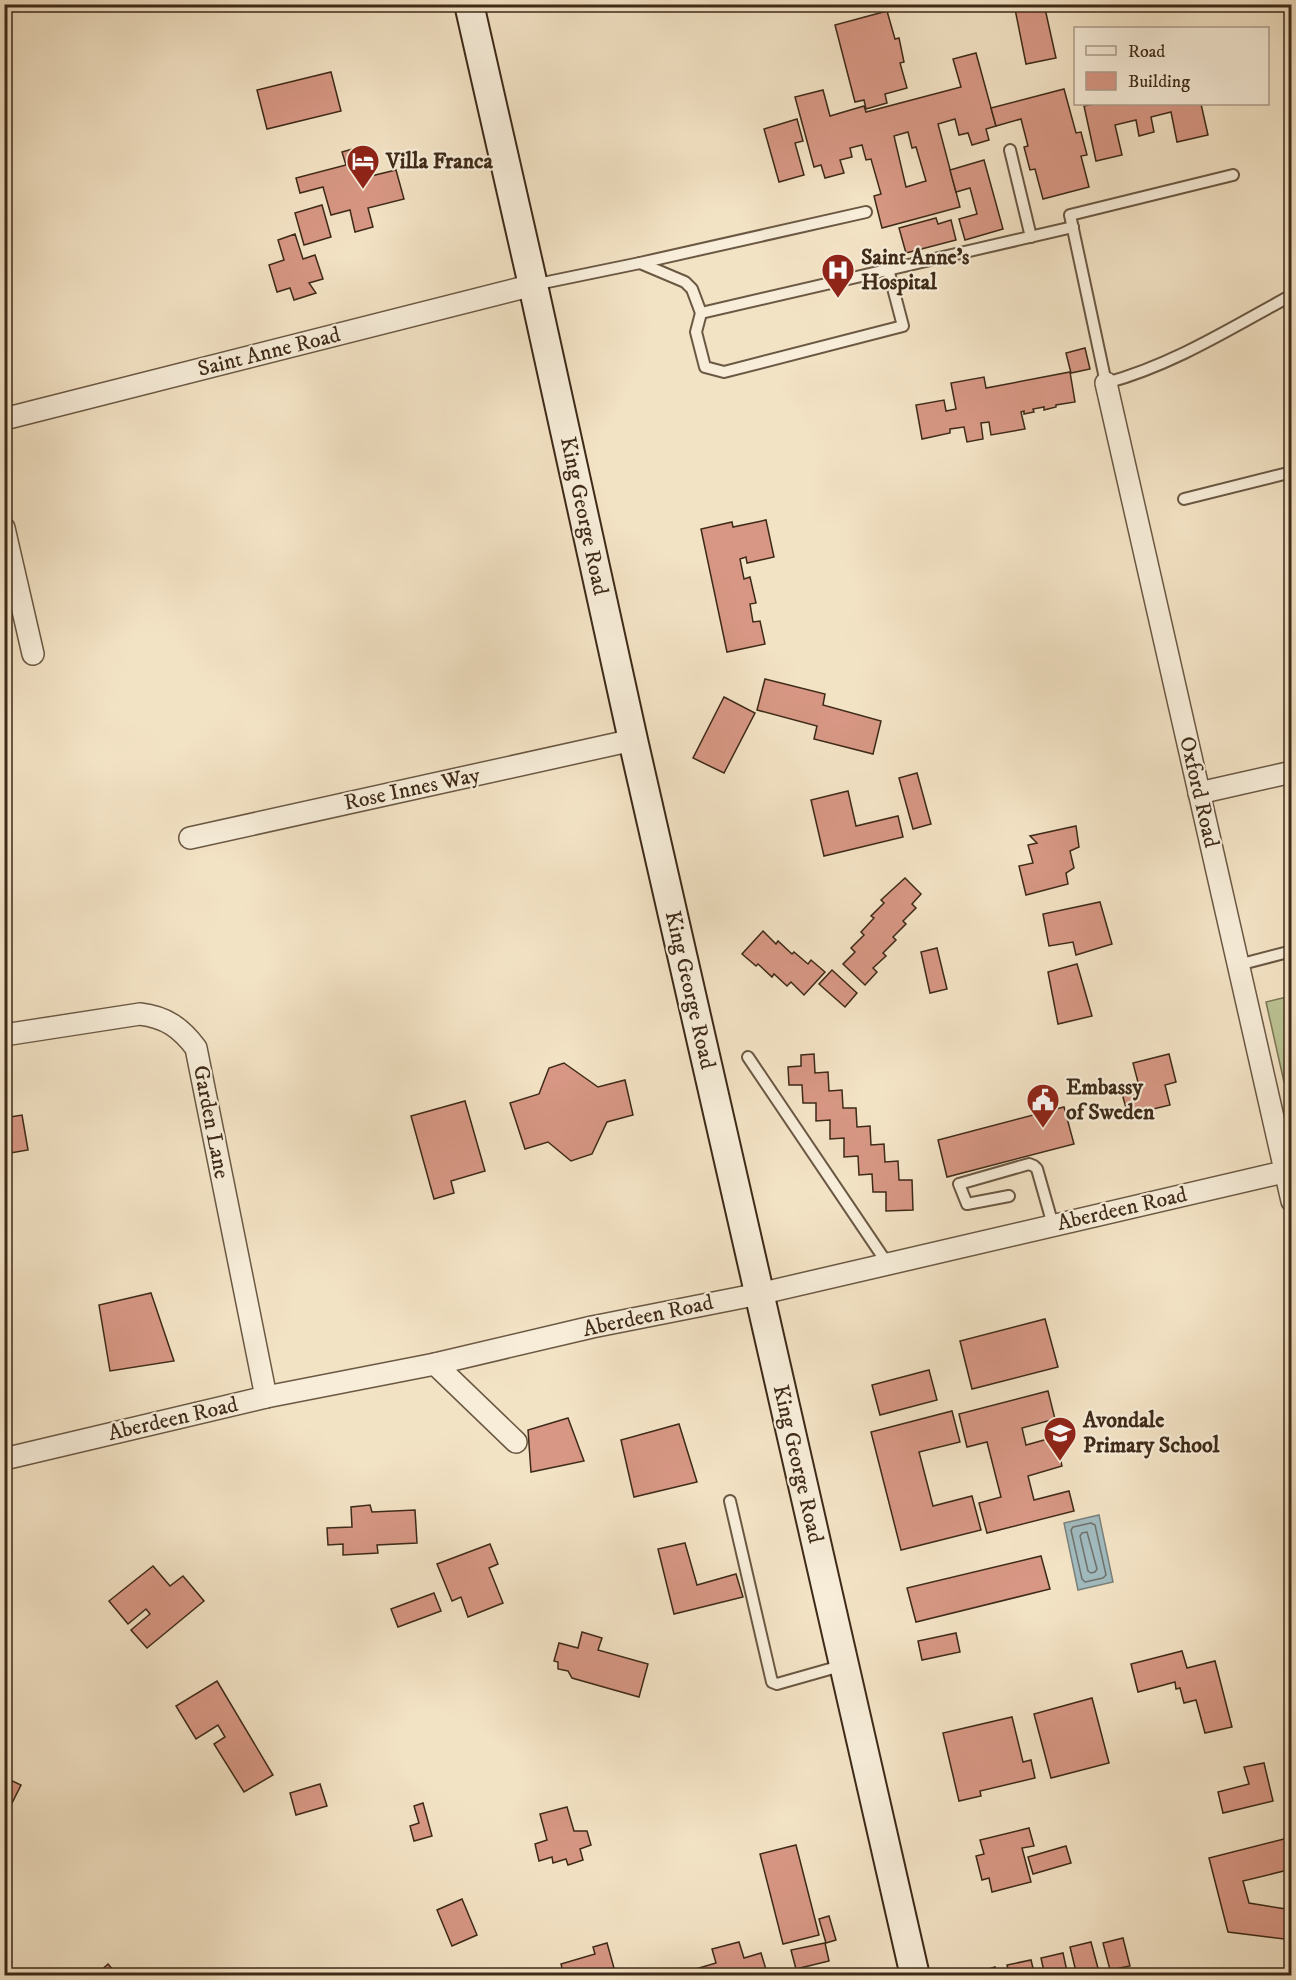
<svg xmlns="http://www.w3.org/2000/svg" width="1296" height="1980" viewBox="0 0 1296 1980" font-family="'IM FELL DW Pica',serif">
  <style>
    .green { fill: #bbc394; stroke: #7c7656; stroke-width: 1.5 }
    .water { fill: #a1bbbf; stroke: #79817c; stroke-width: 1.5 }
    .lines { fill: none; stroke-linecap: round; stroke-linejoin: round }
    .shore { stroke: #70726c; stroke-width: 1.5 }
    .building { fill: #d79784; stroke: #3e2a18; stroke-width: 1.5; fill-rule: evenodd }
    .lane-casing { stroke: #6b5843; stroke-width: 14 }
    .street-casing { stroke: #6b5843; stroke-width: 24 }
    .secondary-casing { stroke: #3e2a18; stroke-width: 32 }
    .lane { stroke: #f7edd9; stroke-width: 10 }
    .street { stroke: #f7edd9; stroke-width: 21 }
    .secondary { stroke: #f7edd9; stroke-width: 28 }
    .labels { text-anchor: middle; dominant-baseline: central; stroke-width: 4.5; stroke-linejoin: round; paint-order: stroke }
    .poi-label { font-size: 22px; font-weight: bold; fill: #3e2a18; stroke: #f7edd9; text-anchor: start }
    .street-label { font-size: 22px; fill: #3e2a18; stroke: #f7edd9 }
  </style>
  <rect width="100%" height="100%" fill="#f3e3c5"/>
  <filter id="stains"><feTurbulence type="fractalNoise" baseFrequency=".00333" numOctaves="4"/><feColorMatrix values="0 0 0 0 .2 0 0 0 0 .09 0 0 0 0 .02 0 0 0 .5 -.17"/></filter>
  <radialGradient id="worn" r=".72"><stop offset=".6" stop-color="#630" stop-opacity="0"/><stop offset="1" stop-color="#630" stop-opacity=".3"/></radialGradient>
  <!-- green -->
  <polygon class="green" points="1291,996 1291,1080 1284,1082 1266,1002"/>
  <!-- water -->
  <polygon class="water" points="1099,1515 1113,1582 1078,1590 1064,1523"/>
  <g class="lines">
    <!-- shore -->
    <g class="shore">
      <polygon points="1091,1523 1095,1525 1106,1575 1103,1578 1085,1582 1082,1579 1071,1530 1073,1527"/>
      <polygon points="1087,1532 1097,1569 1095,1572 1091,1573 1088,1571 1080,1536 1082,1533"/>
    </g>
  </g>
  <!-- building -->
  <g class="building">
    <polygon points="1014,4 1044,4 1056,58 1026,64"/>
    <polygon points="887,11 895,39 899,38 904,62 900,63 907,88 885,94 887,103 866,109 864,100 855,102 835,25"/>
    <path d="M976 53 996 126 986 129 989 140 972 145 968 133 959 135 955 119 938 124 960 207 882 228 874 196 881 194 871 159 866 160 862 145 850 148 852 157 840 160 844 173 825 178 821 165 814 167 795 97 823 90 830 116 864 106 866 112 961 87 953 59ZM908 132 912 148 916 147 926 181 906 187 894 136Z"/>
    <polygon points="331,72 341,111 267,129 257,90"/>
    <polygon points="1064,89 1076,133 1081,132 1087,155 1081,156 1089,187 1043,199 1035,169 1030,170 1024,147 1028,146 1021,119 996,126 991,108"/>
    <polygon points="1094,104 1201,104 1208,135 1177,142 1171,112 1151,117 1154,132 1139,136 1136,120 1115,125 1122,155 1096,161 1084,106"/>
    <polygon points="797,119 803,141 795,143 804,175 779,182 764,129"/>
    <polygon points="363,146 371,176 396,170 404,199 368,208 373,227 355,232 350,210 331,215 323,187 300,193 296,178 346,165 342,152"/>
    <polygon points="984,160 1003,229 965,240 959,219 977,214 970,188 956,192 950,170"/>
    <polygon points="322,205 331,237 304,245 295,213"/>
    <polygon points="936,218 938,224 951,220 956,240 906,253 899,228"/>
    <polygon points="295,234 303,259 315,255 323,279 309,283 316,293 294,300 290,288 277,292 269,265 284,260 278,240"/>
    <polygon points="1085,348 1090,369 1071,373 1066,353"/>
    <polygon points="1070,372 1075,402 1056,405 1056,407 1044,410 1044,407 1033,409 1034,412 1024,414 1024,411 1021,412 1025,429 991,435 989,422 981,423 983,439 967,442 964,427 950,429 950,433 922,439 916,405 944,400 946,411 956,409 951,383 984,377 986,388"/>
    <polygon points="766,520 774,557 747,563 746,557 740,559 744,579 750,577 756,603 750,604 753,622 760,621 765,644 727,652 701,529 732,522 733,527"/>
    <polygon points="765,679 825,694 823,705 881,721 873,754 814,739 817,726 757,710"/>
    <polygon points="724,697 755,713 724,773 693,758"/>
    <polygon points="917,773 931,824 913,829 899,778"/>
    <polygon points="848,791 856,826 898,816 903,837 824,856 811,800"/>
    <polygon points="1076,826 1079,847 1070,851 1074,868 1066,873 1068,884 1026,895 1019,866 1033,863 1028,845 1037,843 1030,836"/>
    <polygon points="1292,837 1292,867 1285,839"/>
    <polygon points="905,878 921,894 912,904 916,908 903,921 906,924 893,937 896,940 883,953 886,956 873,968 877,972 865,985 843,964 855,952 851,948 864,935 861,932 874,918 871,916 884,903 881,900"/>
    <polygon points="1100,902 1112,944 1076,955 1073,942 1049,946 1043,914"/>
    <polygon points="763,931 776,944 778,941 792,954 794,952 808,964 811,960 825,972 804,995 791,982 787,986 774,974 772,977 758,964 756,966 742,954"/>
    <polygon points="937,948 947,989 930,993 921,952"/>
    <polygon points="1077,964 1092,1016 1058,1024 1048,972"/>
    <polygon points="832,970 857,993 845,1007 819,984"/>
    <polygon points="814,1054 815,1073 828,1072 829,1091 842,1090 843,1108 856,1108 857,1127 870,1126 871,1145 884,1144 885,1162 898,1161 899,1180 912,1180 913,1210 886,1211 886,1192 873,1192 872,1174 859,1175 858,1156 844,1157 844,1138 830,1139 830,1120 816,1121 816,1103 803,1103 802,1085 789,1085 788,1067 801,1066 801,1055"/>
    <polygon points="1169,1054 1176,1082 1165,1085 1170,1105 1128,1115 1121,1090 1139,1086 1133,1063"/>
    <polygon points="564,1063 598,1087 625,1080 633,1115 607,1122 592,1154 571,1161 548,1142 525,1149 510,1103 539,1094 549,1068"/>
    <polygon points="465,1101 485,1171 451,1181 454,1193 434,1199 411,1116"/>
    <polygon points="1064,1107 1074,1144 947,1177 938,1140"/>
    <polygon points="22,1115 28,1150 4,1154 4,1118"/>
    <polygon points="151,1293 174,1361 110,1371 99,1305"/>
    <polygon points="1045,1319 1058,1367 972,1389 960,1341"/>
    <polygon points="929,1370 937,1400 880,1415 872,1385"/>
    <polygon points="1048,1391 1055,1419 1022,1428 1026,1445 1055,1437 1062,1466 1028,1476 1034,1500 1069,1491 1074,1511 987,1533 979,1503 1001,1497 987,1442 967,1447 959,1414"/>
    <polygon points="952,1411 960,1442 919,1452 933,1506 972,1496 981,1530 901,1550 871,1432"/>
    <polygon points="568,1418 584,1461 531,1472 528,1430"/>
    <polygon points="679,1424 697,1482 634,1497 621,1440"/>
    <polygon points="370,1505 372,1512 415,1510 417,1543 377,1545 378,1553 343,1555 343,1544 328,1545 327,1528 352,1527 351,1507"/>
    <polygon points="685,1543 697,1585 736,1574 743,1597 674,1614 658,1549"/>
    <polygon points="490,1544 498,1564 489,1568 503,1603 468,1617 461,1597 452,1601 437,1564"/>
    <polygon points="1041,1556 1050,1589 916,1622 907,1588"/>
    <polygon points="153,1566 170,1586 183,1576 204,1601 147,1648 131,1630 150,1614 146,1609 128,1624 109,1601"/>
    <polygon points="434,1593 441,1611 398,1627 391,1609"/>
    <polygon points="582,1632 602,1638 598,1650 648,1664 639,1697 572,1678 568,1671 558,1669 558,1662 554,1661 559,1643 578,1648"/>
    <polygon points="956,1633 960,1652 922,1660 918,1641"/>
    <polygon points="1182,1651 1187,1668 1215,1661 1232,1727 1205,1733 1196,1700 1184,1703 1180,1688 1176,1689 1175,1682 1138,1692 1131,1664"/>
    <polygon points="217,1681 273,1775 244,1792 214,1744 225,1737 218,1725 196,1739 176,1706"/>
    <polygon points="1092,1698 1109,1763 1051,1778 1034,1714"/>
    <polygon points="1012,1717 1023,1762 1031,1760 1035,1778 980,1791 981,1796 959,1801 943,1733"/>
    <polygon points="1264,1763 1273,1801 1223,1813 1218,1792 1249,1784 1244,1767"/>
    <polygon points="4,1777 21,1785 5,1817 4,1817"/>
    <polygon points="320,1784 327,1806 296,1815 290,1793"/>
    <polygon points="423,1803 432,1836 414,1841 410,1826 419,1823 414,1806"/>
    <polygon points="567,1807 574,1831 587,1831 591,1845 580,1849 583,1860 568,1865 566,1859 553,1863 552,1857 539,1861 535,1844 547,1840 540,1814"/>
    <polygon points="1029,1828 1034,1846 1022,1848 1031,1882 992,1892 989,1878 982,1880 976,1856 984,1854 980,1840"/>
    <polygon points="1292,1837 1292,1869 1243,1881 1249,1903 1292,1910 1292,1940 1228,1932 1209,1858"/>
    <polygon points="796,1845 819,1935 783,1944 760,1854"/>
    <polygon points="1066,1846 1071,1863 1033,1874 1028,1857"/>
    <polygon points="462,1899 477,1935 452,1946 437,1910"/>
    <polygon points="829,1916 836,1940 826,1943 819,1919"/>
    <polygon points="1123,1938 1130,1966 1110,1970 1103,1943"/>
    <polygon points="739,1942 744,1958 761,1953 768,1976 672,1976 716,1963 712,1949"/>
    <polygon points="1091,1942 1099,1972 1077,1976 1070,1947"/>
    <polygon points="607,1943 614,1968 588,1976 564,1976 561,1964 595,1954 593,1947"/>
    <polygon points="825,1943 829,1961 796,1969 791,1950"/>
    <polygon points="1063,1953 1068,1976 1045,1976 1041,1958"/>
    <polygon points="1031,1960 1035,1976 1010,1976 1007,1965"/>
    <polygon points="108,1964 118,1976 95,1976"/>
    <polygon points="995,1967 998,1976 970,1976 970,1975"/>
  </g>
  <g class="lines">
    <!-- lane casing -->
    <g class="lane-casing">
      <g id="lane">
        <polyline points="1010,150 1031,237"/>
        <path d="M1233 175 1070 215 1106 383C1173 365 1231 328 1292 295"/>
        <polyline points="640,263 685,282 692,289 701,313 1073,227"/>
        <polyline points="533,285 640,263 866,212"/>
        <polyline points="701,313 696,332 705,367 724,372 903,326 888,269"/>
        <polyline points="1184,499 1292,472"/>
        <polyline points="1238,965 1292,951"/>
        <polyline points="748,1057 887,1263"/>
        <polyline points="1009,1196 967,1204 959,1184 1029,1164 1034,1166 1037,1169 1053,1225"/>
        <polyline points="730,1501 772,1682 777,1684 844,1665"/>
      </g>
    </g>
    <!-- street casing -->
    <g class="street-casing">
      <g id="street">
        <polyline points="1106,383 1292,1201"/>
        <polyline points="4,419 533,285"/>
        <polyline points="4,528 33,654"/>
        <polyline points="1199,793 1292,772"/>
        <polyline points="190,838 633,740"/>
        <path d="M4 1035 140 1014C166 1017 181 1028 196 1048L266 1397"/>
        <polyline points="435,1364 516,1442"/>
        <polyline points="4,1459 266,1397 435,1364 592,1327 759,1294 1292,1170"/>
      </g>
    </g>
    <!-- secondary casing -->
    <g class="secondary-casing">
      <polyline id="secondary" points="469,4 533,285 633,740 915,1976"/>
    </g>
    <!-- lane -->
    <use href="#lane" class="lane"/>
    <!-- street -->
    <use href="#street" class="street"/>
    <!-- secondary -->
    <use href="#secondary" class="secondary"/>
  </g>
  <!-- icons -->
  <defs>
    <g id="hotel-pin" transform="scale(1.725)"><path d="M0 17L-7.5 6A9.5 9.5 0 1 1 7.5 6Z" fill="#8f2418" stroke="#f7edd9"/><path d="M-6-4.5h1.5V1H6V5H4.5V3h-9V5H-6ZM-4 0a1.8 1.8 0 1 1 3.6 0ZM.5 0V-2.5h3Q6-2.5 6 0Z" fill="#fff"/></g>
    <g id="hospital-pin" transform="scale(1.725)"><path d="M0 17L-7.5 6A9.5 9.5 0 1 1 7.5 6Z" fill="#8f2418" stroke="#f7edd9"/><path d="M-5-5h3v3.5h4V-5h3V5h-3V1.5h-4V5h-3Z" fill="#fff"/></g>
    <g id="civic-pin" transform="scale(1.725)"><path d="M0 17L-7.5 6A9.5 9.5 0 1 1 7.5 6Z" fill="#8f2418" stroke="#f7edd9"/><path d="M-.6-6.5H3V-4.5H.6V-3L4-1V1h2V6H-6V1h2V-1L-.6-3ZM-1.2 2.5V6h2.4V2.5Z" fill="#fff"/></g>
    <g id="school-pin" transform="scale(1.725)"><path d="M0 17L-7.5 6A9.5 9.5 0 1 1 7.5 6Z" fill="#8f2418" stroke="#f7edd9"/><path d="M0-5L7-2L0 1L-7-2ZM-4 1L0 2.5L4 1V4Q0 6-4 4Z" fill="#fff"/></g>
  </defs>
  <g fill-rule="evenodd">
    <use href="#hotel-pin" x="363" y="161"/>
    <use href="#hospital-pin" x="838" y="270"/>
    <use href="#civic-pin" x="1043" y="1100"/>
    <use href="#school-pin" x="1060" y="1433"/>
  </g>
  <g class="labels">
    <!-- poi labels -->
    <g class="poi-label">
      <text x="386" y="161">Villa Franca</text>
      <text x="861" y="257">Saint Anne's<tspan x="861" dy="25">Hospital</tspan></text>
      <text x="1066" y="1087">Embassy<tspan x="1066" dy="25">of Sweden</tspan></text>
      <text x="1083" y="1420">Avondale<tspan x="1083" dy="25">Primary School</tspan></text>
    </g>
    <!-- street labels -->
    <g class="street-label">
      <text transform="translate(269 352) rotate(-14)">Saint Anne Road</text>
      <text transform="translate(584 516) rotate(78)">King George Road</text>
      <text transform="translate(412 789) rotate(-12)">Rose Innes Way</text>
      <text transform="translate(1199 792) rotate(77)">Oxford Road</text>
      <text transform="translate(690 990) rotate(77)">King George Road</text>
      <text transform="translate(211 1122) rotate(79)">Garden Lane</text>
      <text transform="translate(1122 1209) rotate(-13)">Aberdeen Road</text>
      <text transform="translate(648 1316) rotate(-12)">Aberdeen Road</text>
      <text transform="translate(173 1419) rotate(-13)">Aberdeen Road</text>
      <text transform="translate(798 1464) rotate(77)">King George Road</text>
    </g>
  </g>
  <!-- margin -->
  <rect width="1296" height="1980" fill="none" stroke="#f3e3c5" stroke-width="24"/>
  <rect x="6" y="6" width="1284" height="1968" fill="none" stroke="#3e2a18" stroke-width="3"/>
  <rect x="12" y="12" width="1272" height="1956" fill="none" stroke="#3e2a18" stroke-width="1.5"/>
  <!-- legend -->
  <rect x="1074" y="27" width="195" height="78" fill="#f7edd9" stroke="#ad9f8c" stroke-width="1.5"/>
  <rect x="1086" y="46" width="30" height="9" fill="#f7edd9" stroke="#ad9f8c" stroke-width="1.5"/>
  <text x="1128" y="57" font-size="18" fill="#3e2a18">Road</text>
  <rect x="1086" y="72" width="30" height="18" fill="#d79784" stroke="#ad9f8c" stroke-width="1.5"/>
  <text x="1128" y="87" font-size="18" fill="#3e2a18">Building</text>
  <rect width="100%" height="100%" filter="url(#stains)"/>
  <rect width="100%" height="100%" fill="url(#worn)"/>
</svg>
